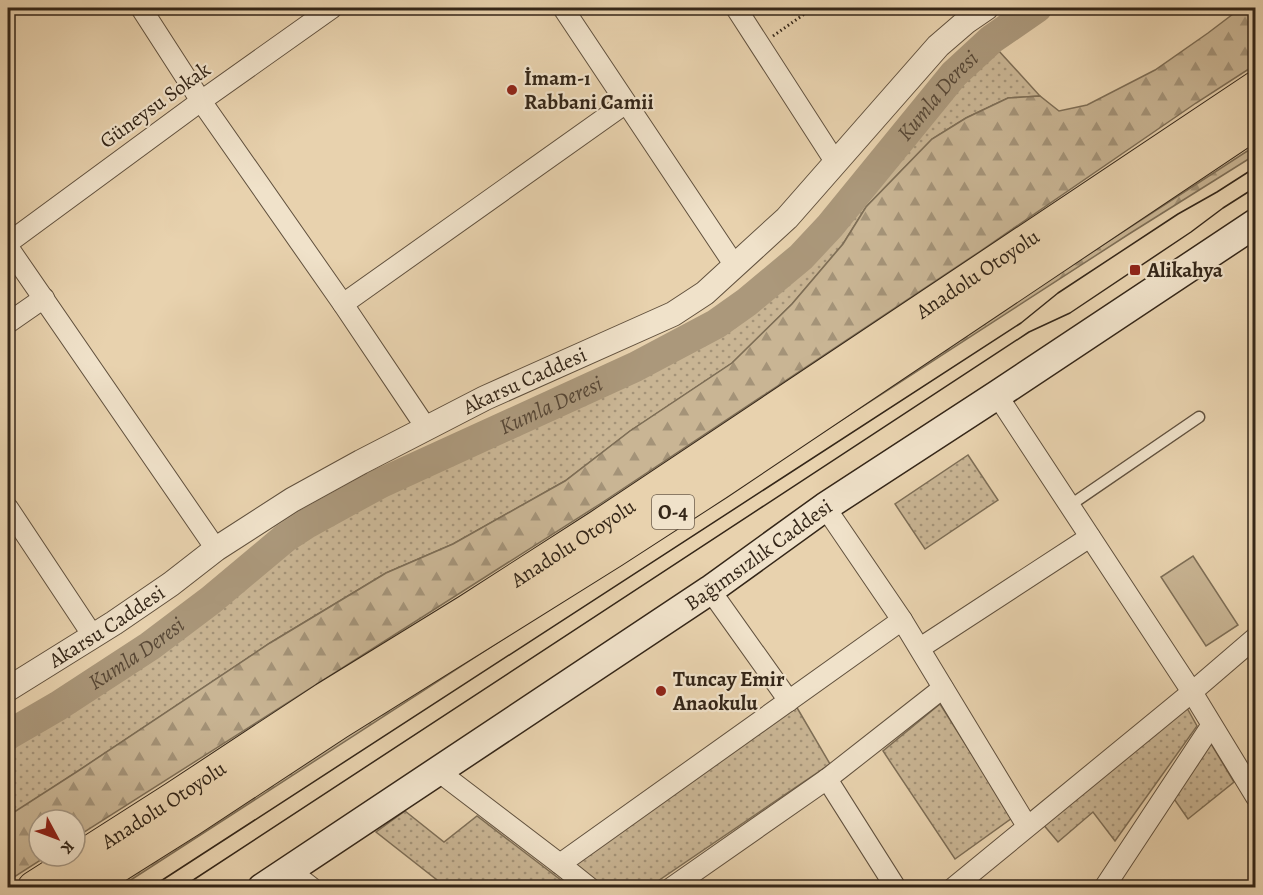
<svg xmlns="http://www.w3.org/2000/svg" width="1263" height="895" viewBox="0 0 1263 895" font-family="Alegreya,serif">
  <style>
    .grass { fill: url(#grass-dots); stroke: #7e6e56; stroke-width: 1.5 }
    .forest { fill: url(#forest-firs); stroke: #7e6e56; stroke-width: 1.5 }
    .pitch { fill: #c9b594; stroke: #7e6e56; stroke-width: 1.5 }
    .lines { fill: none; stroke-linecap: round; stroke-linejoin: round }
    .river { stroke: #ab987b; stroke-width: 30 }
    .service-casing { stroke: #61513e; stroke-width: 13 }
    .minor-casing { stroke: #61513e; stroke-width: 22 }
    .tertiary-casing { stroke: #61513e; stroke-width: 26 }
    .secondary-casing { stroke: #342618; stroke-width: 31 }
    .motorway-casing { stroke: #342618; stroke-width: 35 }
    .path { stroke: #342618; stroke-width: 3; stroke-dasharray: 1.5 3; stroke-linecap: butt }
    .service { stroke: #f0e2ca; stroke-width: 10 }
    .minor { stroke: #f0e2ca; stroke-width: 20 }
    .tertiary { stroke: #f0e2ca; stroke-width: 24 }
    .secondary { stroke: #f0e2ca; stroke-width: 28 }
    .motorway { stroke: #e8d2ae; stroke-width: 33 }
    .tram { stroke: #342618; stroke-width: 1.5 }
    .poi-dot { fill: #8f2418; stroke: #f0e2ca; stroke-width: 2 }
    .labels { text-anchor: middle; dominant-baseline: central; stroke-width: 4.5; stroke-linejoin: round; paint-order: stroke }
    .shield { fill: #f0e2ca; stroke: #6c5e4d; stroke-width: 1.5 }
    .shield-label { font-size: 20px; font-weight: bold; fill: #342618 }
    .poi-label { font-size: 21px; font-weight: bold; fill: #342618; stroke: #f0e2ca; text-anchor: start }
    .street-label { font-size: 21px; fill: #342618; stroke: #f0e2ca }
    .water-label { font-size: 22px; font-style: italic; fill: #584836; stroke: #f0e2ca }
  </style>
  <defs>
    <pattern id="grass-dots" width="8" height="8" patternUnits="userSpaceOnUse" patternTransform="scale(1.5)"><rect width="8" height="8" fill="#c9b594"/><path d="M2 2h.1M6 6h.1" fill="none" stroke="#a49378" stroke-width="1.8" stroke-linecap="round"/></pattern>
    <pattern id="forest-firs" width="22" height="20" patternUnits="userSpaceOnUse" patternTransform="scale(1.5)"><rect width="22" height="20" fill="#c9b594"/><path d="M5 1l3.5 6h-7zM16 11l3.5 6h-7z" fill="#a49378"/></pattern>
  </defs>
  <rect width="100%" height="100%" fill="#e8d2ae"/>
  <filter id="stains"><feTurbulence type="fractalNoise" baseFrequency=".00333" numOctaves="4"/><feColorMatrix values="0 0 0 0 .2 0 0 0 0 .09 0 0 0 0 .02 0 0 0 .5 -.17"/></filter>
  <radialGradient id="worn" r=".72"><stop offset=".6" stop-color="#630" stop-opacity="0"/><stop offset="1" stop-color="#630" stop-opacity=".3"/></radialGradient>
  <!-- grass -->
  <g class="grass">
    <polygon points="998,50 1040,96 1008,98 966,118 932,139 866,207 843,244 792,304 732,363 630,431 565,481 453,544 386,573 270,643 78,771 8,817 8,748 42,727 141,661 238,590 290,546 322,523 710,338 755,309 824,248 968,74"/>
    <polygon points="968,455 998,500 925,549 895,504"/>
    <polygon points="940,704 1012,818 955,859 883,751"/>
    <polygon points="796,706 830,764 649,887 602,887 571,862"/>
    <polygon points="1187,708 1197,726 1115,841 1093,812 1058,842 1042,823"/>
    <polygon points="1210,742 1234,782 1188,819 1172,796"/>
    <polygon points="405,811 444,842 477,816 570,887 446,887 376,832"/>
  </g>
  <!-- forest -->
  <g class="forest">
    <polygon points="1241,8 1255,8 1255,65 1196,103 979,252 600,504 75,838 75,820 39,820 39,856 47,856 8,881 8,816 78,771 270,643 386,573 453,544 565,481 630,431 732,363 792,304 843,244 866,207 932,139 966,118 1008,98 1040,96 1059,111 1087,105 1155,70 1208,33"/>
    <polygon points="1255,146 1255,155 1129,234 120,887 113,888"/>
  </g>
  <!-- pitch -->
  <polygon class="pitch" points="1193,556 1238,625 1206,646 1161,577"/>
  <g class="lines">
    <!-- river -->
    <path class="river" id="s1" d="M8 735 58 706 150 646 211 600 285 538 308 523 381 483 635 367 716 324 747 302 801 257 830 226 954 74 992 39 1037 8"/>
    <!-- service casing -->
    <g class="service-casing">
      <polyline id="service" points="1069,506 1199,417"/>
    </g>
    <!-- minor casing -->
    <g class="minor-casing">
      <g id="minor">
        <polyline points="141,8 201,101 343,304 427,429"/>
        <polyline points="563,8 735,266"/>
        <polyline points="736,8 836,163"/>
        <polyline points="8,243 201,101 332,8"/>
        <polyline points="8,247 216,549"/>
        <polyline points="343,304 626,103"/>
        <polyline points="8,323 44,298"/>
        <polyline points="997,395 1192,692 1256,797"/>
        <polyline points="825,507 902,620 1027,826"/>
        <polyline points="8,508 93,636"/>
        <polyline points="710,590 789,701"/>
        <polyline points="920,648 1090,537"/>
        <polyline points="438,771 560,864 590,888"/>
        <polyline points="827,779 896,888"/>
        <polyline points="560,864 902,620"/>
        <polyline points="289,870 312,888"/>
        <polyline points="671,888 827,779 943,688"/>
        <polyline points="953,888 1192,692 1256,637"/>
        <polyline points="1104,888 1211,726"/>
      </g>
    </g>
    <!-- tertiary casing -->
    <g class="tertiary-casing">
      <g id="tertiary">
        <path id="s2" d="M8 689 114 623 171 584 216 549 292 500 361 462 485 398 673 314 705 293 787 218 938 46 967 21 986 8"/>
      </g>
    </g>
    <!-- secondary casing -->
    <g class="secondary-casing">
      <g id="secondary">
        <path id="s3" d="M262 888 710 590 825 507 997 395 1256 223"/>
      </g>
    </g>
    <!-- motorway casing -->
    <g class="motorway-casing">
      <g id="motorway">
        <path id="s4" d="M34 888 175 798 325 699 468 611 600 526 1256 88"/>
        <polyline points="82,888 190,820 339,722 613,551 718,483 1256,122"/>
      </g>
    </g>
    <!-- path -->
    <polyline class="path" points="773,36 813,8"/>
    <!-- service -->
    <use href="#service" class="service"/>
    <!-- minor -->
    <use href="#minor" class="minor"/>
    <!-- tertiary -->
    <use href="#tertiary" class="tertiary"/>
    <!-- secondary -->
    <use href="#secondary" class="secondary"/>
    <!-- motorway -->
    <use href="#motorway" class="motorway"/>
    <!-- tram -->
    <g class="tram">
      <polyline points="150,888 1021,323 1058,293 1178,214 1217,192 1256,167"/>
      <polyline points="181,888 1029,332 1070,313 1191,232 1223,208 1256,187"/>
    </g>
  </g>
  <!-- markers -->
  <g class="poi-dot">
    <circle cx="512" cy="90" r="6"/>
    <rect x="1129" y="264" width="12" height="12" rx="3"/>
    <circle cx="661" cy="691" r="6"/>
  </g>
  <g class="labels">
    <!-- shield labels -->
    <rect class="shield" x="652" y="495" width="42" height="34" rx="4.5"/>
    <g class="shield-label">
      <text x="673" y="512">O-4</text>
    </g>
    <!-- poi labels -->
    <g class="poi-label">
      <text x="524" y="78">İmam-ı<tspan x="524" dy="24">Rabbani Camii</tspan></text>
      <text x="1147" y="270">Alikahya</text>
      <text x="673" y="679">Tuncay Emir<tspan x="673" dy="24">Anaokulu</tspan></text>
    </g>
    <!-- street labels -->
    <g class="street-label">
      <text transform="translate(155 105) rotate(-36)">Güneysu Sokak</text>
      <text stroke="none"><textPath href="#s4" startOffset="1126">Anadolu Otoyolu</textPath></text>
      <text stroke="none"><textPath href="#s2" startOffset="603">Akarsu Caddesi</textPath></text>
      <text stroke="none"><textPath href="#s4" startOffset="640">Anadolu Otoyolu</textPath></text>
      <text stroke="none"><textPath href="#s3" startOffset="598">Bağımsızlık Caddesi</textPath></text>
      <text stroke="none"><textPath href="#s2" startOffset="117">Akarsu Caddesi</textPath></text>
      <text stroke="none"><textPath href="#s4" startOffset="154">Anadolu Otoyolu</textPath></text>
    </g>
    <!-- water labels -->
    <g class="water-label">
      <text stroke="none"><textPath href="#s1" startOffset="1142">Kumla Deresi</textPath></text>
      <text stroke="none"><textPath href="#s1" startOffset="638">Kumla Deresi</textPath></text>
      <text stroke="none"><textPath href="#s1" startOffset="152">Kumla Deresi</textPath></text>
    </g>
  </g>
  <!-- margin -->
  <rect width="1263" height="895" fill="none" stroke="#e8d2ae" stroke-width="30"/>
  <rect x="9" y="9" width="1245" height="877" fill="none" stroke="#342618" stroke-width="3"/>
  <rect x="15" y="15" width="1233" height="865" fill="none" stroke="#342618" stroke-width="1.5"/>
  <!-- north arrow -->
  <g transform="translate(57 838) rotate(131)"><circle r="28" fill="#f0e2ca" stroke="#a59783" stroke-width="1.5"/>
  <path d="M0-4.5L10 22L0 15L-10 22Z" fill="#8f2418"/>
  <text y="-9" font-size="16" font-weight="bold" text-anchor="middle" fill="#342618">K</text>
  </g>
  <rect width="100%" height="100%" filter="url(#stains)"/>
  <rect width="100%" height="100%" fill="url(#worn)"/>
</svg>
